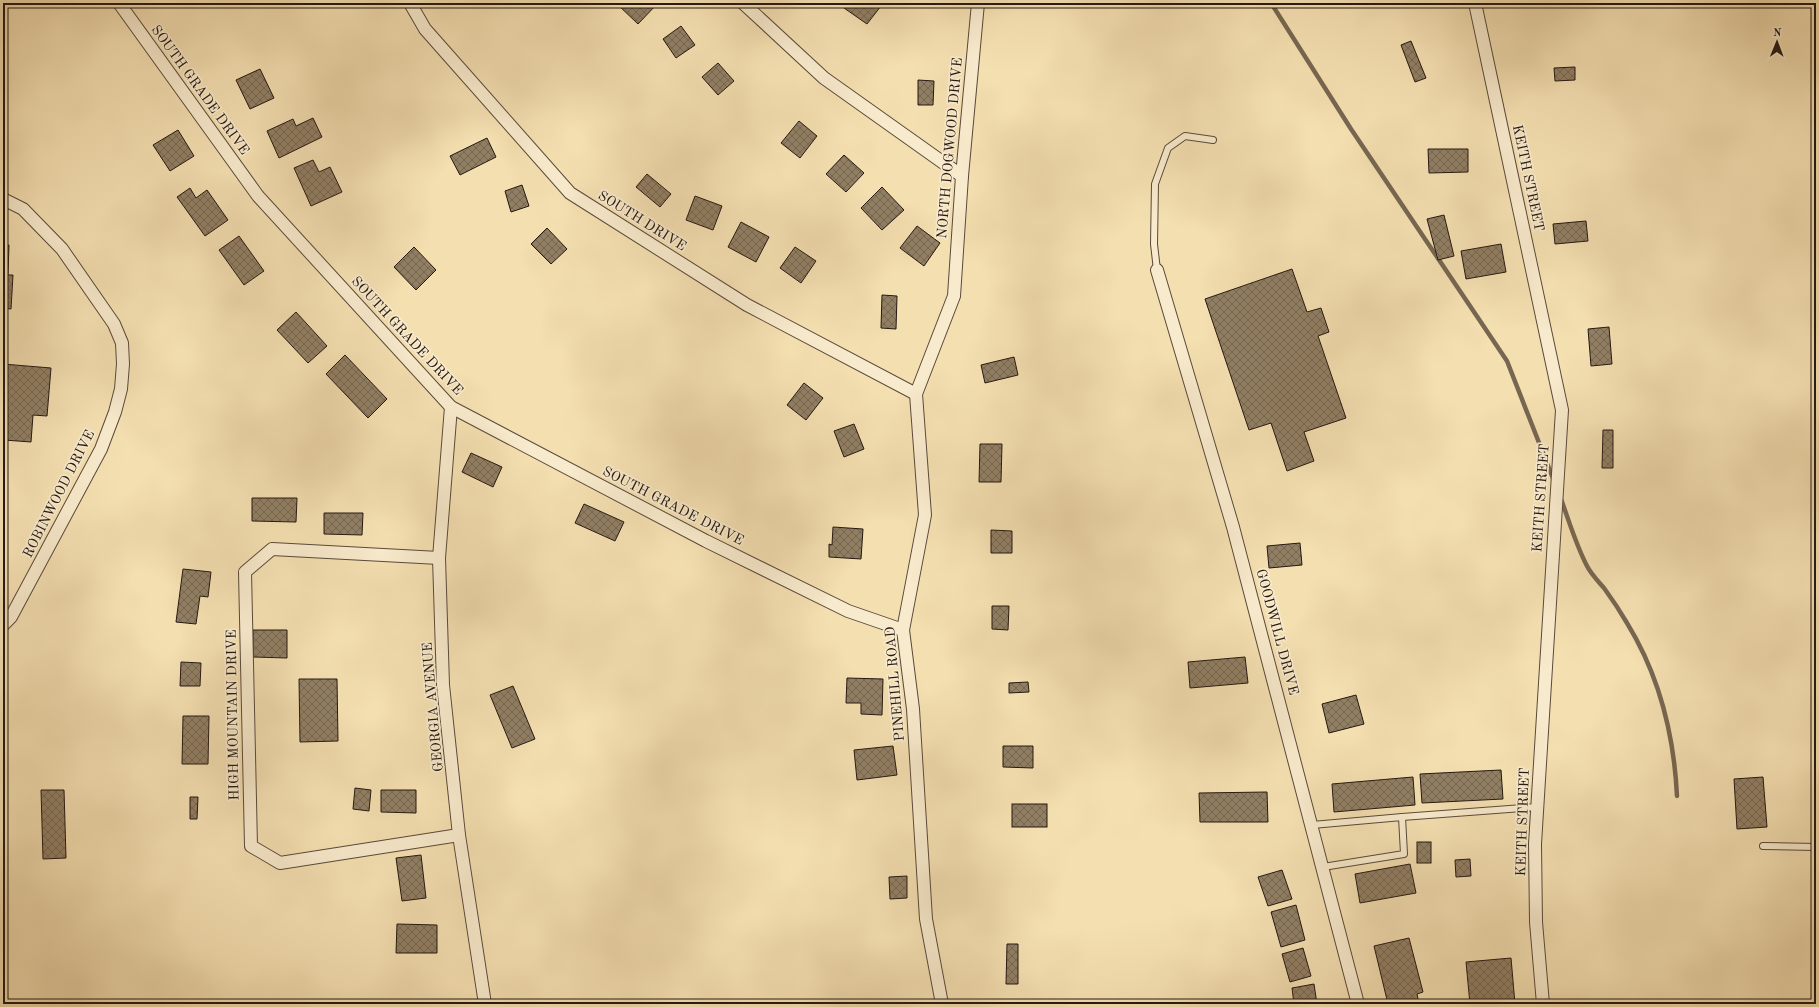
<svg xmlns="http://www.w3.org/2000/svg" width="1819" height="1007" viewBox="0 0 1819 1007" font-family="'Old Standard TT',serif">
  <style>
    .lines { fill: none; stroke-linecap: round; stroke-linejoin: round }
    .stream { stroke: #776751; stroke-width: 4.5 }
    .building { fill: url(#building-cross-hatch); stroke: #251811 }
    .service-casing { stroke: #594a39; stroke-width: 8 }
    .minor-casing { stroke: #594a39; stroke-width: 14 }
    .service { stroke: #f8eacc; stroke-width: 6 }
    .minor { stroke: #f8eacc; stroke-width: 12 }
    .labels { text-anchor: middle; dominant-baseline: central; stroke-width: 3.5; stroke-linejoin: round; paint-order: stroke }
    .street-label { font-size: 14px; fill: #251811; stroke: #f8eacc }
  </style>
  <defs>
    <pattern id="building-cross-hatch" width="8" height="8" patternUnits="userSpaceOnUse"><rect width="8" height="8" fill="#917f64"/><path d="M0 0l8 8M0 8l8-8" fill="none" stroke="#766751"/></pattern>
  </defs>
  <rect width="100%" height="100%" fill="#f4dfb1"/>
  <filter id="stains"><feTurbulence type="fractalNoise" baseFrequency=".005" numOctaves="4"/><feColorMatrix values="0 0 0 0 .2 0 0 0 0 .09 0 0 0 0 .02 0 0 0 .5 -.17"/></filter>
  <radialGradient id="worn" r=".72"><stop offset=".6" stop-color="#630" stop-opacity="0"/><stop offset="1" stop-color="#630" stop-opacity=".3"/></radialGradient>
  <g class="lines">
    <!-- stream -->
    <g class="stream">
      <polyline points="1271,3 1351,129 1507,361 1554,481"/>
      <path d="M1561 499C1569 521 1576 545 1587 566 1591 574 1598 581 1604 588 1612 599 1620 611 1627 623 1659 675 1674 735 1677 796"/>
    </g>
  </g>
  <!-- building -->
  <g class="building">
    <polygon points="616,3 658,3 638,24"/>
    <polygon points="848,3 877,3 881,6 867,24 844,8"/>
    <polygon points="681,26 695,45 676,58 663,39"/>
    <polygon points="1411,41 1426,78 1415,82 1401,45"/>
    <polygon points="718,63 734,81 718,95 702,77"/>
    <polygon points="1575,67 1575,80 1555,81 1554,68"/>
    <polygon points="260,69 274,98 250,109 236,80"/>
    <polygon points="918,80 934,81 933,105 918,105"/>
    <polygon points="313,118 322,137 279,158 267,131 293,119 296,126"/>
    <polygon points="799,121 817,136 800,158 781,143"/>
    <polygon points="178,130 194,156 170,171 153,145"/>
    <polygon points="487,138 496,157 460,175 450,156"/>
    <polygon points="1428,149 1468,149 1468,172 1429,173"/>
    <polygon points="844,155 864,173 846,192 826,174"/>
    <polygon points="313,160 319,172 330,167 342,192 311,206 294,168"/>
    <polygon points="647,174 671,194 660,207 636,187"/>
    <polygon points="522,185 529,206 511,212 505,191"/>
    <polygon points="882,187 904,210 882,230 861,208"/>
    <polygon points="190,188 196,198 207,190 228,220 205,236 177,197"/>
    <polygon points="695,196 722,206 713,230 686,220"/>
    <polygon points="1444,215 1454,256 1438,260 1427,219"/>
    <polygon points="1586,221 1588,241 1555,244 1553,224"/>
    <polygon points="741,222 769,237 756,262 728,247"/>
    <polygon points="917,226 940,243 924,266 900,248"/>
    <polygon points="547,228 567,249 551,264 531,244"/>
    <polygon points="239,236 264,271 244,285 219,250"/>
    <polygon points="1501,244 1506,272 1466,279 1461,251"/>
    <polygon points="3,245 9,245 8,275 13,275 11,309 3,308"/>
    <polygon points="414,247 436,270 416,290 394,267"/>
    <polygon points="795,247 816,261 801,283 780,268"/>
    <polygon points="1292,269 1307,312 1321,308 1329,332 1318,336 1346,418 1304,432 1314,461 1287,471 1271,423 1249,430 1205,299"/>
    <polygon points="882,295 897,296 896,329 881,328"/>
    <polygon points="296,312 327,346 308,363 277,330"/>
    <polygon points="1609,327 1612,364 1591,366 1588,329"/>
    <polygon points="345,355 387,399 368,418 326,374"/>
    <polygon points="1014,357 1018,375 985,383 981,365"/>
    <polygon points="3,364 51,368 47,416 33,415 31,442 4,440 6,412 3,412"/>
    <polygon points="804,383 823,398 806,420 787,405"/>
    <polygon points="854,424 864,449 844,457 834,431"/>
    <polygon points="1603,430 1613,430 1613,468 1602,468"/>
    <polygon points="980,444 1002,444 1001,482 979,482"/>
    <polygon points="471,453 502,467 493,487 462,472"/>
    <polygon points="252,498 297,498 296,522 252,521"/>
    <polygon points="584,504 624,522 615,541 575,523"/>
    <polygon points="324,513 363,513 362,535 324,534"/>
    <polygon points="833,527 863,529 861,559 829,557 829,544 832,545"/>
    <polygon points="991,530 1012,531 1012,553 991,553"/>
    <polygon points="1300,543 1302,565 1269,568 1267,546"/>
    <polygon points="183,569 211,572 208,597 200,596 196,624 176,622"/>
    <polygon points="992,606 1009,606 1008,630 992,629"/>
    <polygon points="253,630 287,630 287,658 253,657"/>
    <polygon points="1245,657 1248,683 1190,688 1188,662"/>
    <polygon points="181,662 201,663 200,686 180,686"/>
    <polygon points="847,678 883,679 882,715 861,714 861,703 846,703"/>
    <polygon points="299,679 337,679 338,741 300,742"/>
    <polygon points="1028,682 1029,692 1009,693 1009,683"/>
    <polygon points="513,686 535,739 512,748 490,695"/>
    <polygon points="1356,695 1364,724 1329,733 1322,704"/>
    <polygon points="183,716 209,716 208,764 182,764"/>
    <polygon points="893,746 897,775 857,780 854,750"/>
    <polygon points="1003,746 1033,746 1033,768 1003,767"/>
    <polygon points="1501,770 1503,799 1422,803 1420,774"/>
    <polygon points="1413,777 1415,805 1334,812 1332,784"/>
    <polygon points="1763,777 1767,827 1737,829 1734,779"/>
    <polygon points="355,788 371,790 369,811 353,809"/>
    <polygon points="41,790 64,790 66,858 43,859"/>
    <polygon points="381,790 416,790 416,813 381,812"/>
    <polygon points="1267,792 1268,822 1200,822 1199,793"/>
    <polygon points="190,797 198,797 197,819 190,819"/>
    <rect x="1012" y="804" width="35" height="23"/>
    <rect x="1417" y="842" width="14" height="21"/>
    <polygon points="421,855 426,898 402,901 396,858"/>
    <polygon points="1470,859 1471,876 1456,877 1455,860"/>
    <polygon points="1410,864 1416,893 1360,903 1355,874"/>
    <polygon points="1282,870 1292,899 1268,906 1258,877"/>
    <polygon points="907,876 907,898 890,899 889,877"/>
    <polygon points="1296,905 1305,940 1281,947 1271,912"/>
    <polygon points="397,924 437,925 437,953 396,953"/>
    <polygon points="1409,938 1423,992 1417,994 1419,1004 1388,1004 1374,946"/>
    <polygon points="1007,944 1018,944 1018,984 1006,984"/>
    <polygon points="1303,948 1311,976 1290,982 1282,954"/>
    <polygon points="1511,958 1515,1004 1470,1004 1466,962"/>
    <polygon points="1314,984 1317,1004 1294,1004 1292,988"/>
  </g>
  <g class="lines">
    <!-- service casing -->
    <g class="service-casing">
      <g id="service">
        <polyline points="1157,270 1154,244 1155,184 1168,148 1185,136 1213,140"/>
        <polyline points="1402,817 1537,807"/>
        <polyline points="1312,825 1402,817 1404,854 1323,867"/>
        <polyline points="1763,846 1816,847"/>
      </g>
    </g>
    <!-- minor casing -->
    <g class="minor-casing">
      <g id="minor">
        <polyline points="119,3 258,196 451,407 706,541 848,611 903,630"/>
        <polyline points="410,3 425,29 570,193 747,305 916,394"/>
        <polyline points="743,3 824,78 962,176"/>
        <polyline points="1475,3 1562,410 1535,844 1536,922 1543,1004"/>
        <polyline points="3,199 23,209 62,249 114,324 122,343 123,364 121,389 115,412 101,449 11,617 3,625"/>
        <polyline points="1157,270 1233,527 1358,1004"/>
        <polyline points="451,407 439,558 443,685 459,835 485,1004"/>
        <polyline points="439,558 272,549 245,572 251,846 280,863 459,835"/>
        <polyline points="942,1004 926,919 913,709 903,630 925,515 916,394 954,296 962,176 978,3"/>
      </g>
    </g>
    <!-- service -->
    <use href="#service" class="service"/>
    <!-- minor -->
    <use href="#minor" class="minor"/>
  </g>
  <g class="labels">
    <!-- street labels -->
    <g class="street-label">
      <text transform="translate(200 90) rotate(54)">SOUTH GRADE DRIVE</text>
      <text transform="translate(950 148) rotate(-85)">NORTH DOGWOOD DRIVE</text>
      <text transform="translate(1528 178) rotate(78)">KEITH STREET</text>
      <text transform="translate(642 221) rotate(32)">SOUTH DRIVE</text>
      <text transform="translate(407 336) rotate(47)">SOUTH GRADE DRIVE</text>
      <text transform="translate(59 494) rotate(-63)">ROBINWOOD DRIVE</text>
      <text transform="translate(1541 498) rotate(-86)">KEITH STREET</text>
      <text transform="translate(673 506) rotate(27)">SOUTH GRADE DRIVE</text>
      <text transform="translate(1277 632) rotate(75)">GOODWILL DRIVE</text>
      <text transform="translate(895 684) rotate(-95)">PINEHILL ROAD</text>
      <text transform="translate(433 707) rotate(-95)">GEORGIA AVENUE</text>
      <text transform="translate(233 715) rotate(-91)">HIGH MOUNTAIN DRIVE</text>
      <text transform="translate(1523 822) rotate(-88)">KEITH STREET</text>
    </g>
  </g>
  <!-- margin -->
  <rect width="1819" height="1007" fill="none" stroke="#f4dfb1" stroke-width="16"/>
  <rect x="4" y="4" width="1811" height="999" fill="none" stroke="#251811" stroke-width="2"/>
  <rect x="8" y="8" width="1803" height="991" fill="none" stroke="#251811"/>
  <!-- north arrow -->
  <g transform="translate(1777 42) rotate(1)" stroke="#f8eacc" stroke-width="3" paint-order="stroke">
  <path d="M0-3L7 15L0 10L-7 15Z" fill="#251811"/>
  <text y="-6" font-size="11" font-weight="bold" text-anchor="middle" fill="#251811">N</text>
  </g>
  <rect width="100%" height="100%" filter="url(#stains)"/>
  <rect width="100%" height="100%" fill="url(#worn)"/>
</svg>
